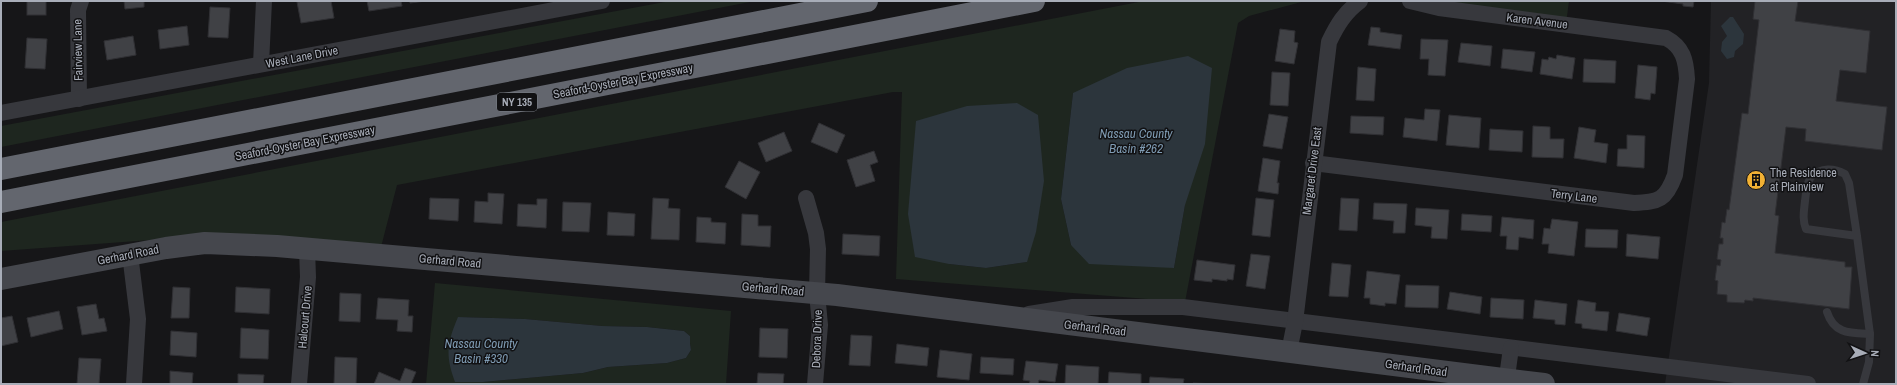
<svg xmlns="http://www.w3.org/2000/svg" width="1897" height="385" viewBox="0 0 1897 385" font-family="'Archivo Narrow',sans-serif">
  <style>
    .built { fill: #222225 }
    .green { fill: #1e261f; fill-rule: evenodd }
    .water { fill: #2c353c }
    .building { fill: #404145; stroke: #303034 }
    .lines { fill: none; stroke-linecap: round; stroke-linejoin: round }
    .lane { stroke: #37383d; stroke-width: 8 }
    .street { stroke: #37383d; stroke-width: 16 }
    .secondary { stroke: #45474d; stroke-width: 22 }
    .highway { stroke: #63666e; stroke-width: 22 }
    .labels { text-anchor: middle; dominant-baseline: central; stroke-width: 3; stroke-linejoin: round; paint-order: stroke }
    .shield { fill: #111113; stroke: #7b7e86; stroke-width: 1 }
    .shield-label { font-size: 11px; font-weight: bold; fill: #a8adb8 }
    .street-label { font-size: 12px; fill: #a8adb8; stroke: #111113 }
    .poi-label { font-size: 12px; fill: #a8adb8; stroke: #111113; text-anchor: start }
    .water-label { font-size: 13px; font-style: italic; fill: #7f9bb3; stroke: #111113 }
  </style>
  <rect width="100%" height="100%" fill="#161618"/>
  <!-- built -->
  <polygon class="built" points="1711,1 1896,1 1896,384 1665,384 1709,83"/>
  <!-- green -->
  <g class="green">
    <polygon points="670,1 755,1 1,147 1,126"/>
    <path d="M1144 1H1305L1249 16 1238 23 1185 302 896 279 902 92H893L397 185 380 251 205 236 1 251V222ZM1073 93 1185 205 1174 268 1071 245 1061 199ZM1027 262 986 268 949 264Z"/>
    <polygon points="1407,1 1569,1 1566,24"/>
    <path d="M435 283 731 311 726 384H426ZM458 317 525 319 602 326 647 327 684 331 690 336V343L691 350 686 358 667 363 608 367 583 373 483 382Z"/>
  </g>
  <!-- water -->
  <g class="water">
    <polygon points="1730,17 1733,17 1744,34 1743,44 1735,51 1734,57 1727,59 1721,51 1722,42 1727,36 1721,26"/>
    <polygon points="1188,56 1212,68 1205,144 1185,205 1174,268 1089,264 1071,245 1061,199 1073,93 1127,68"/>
    <polygon points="1017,103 1038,115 1044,181 1036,232 1027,262 986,268 949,264 915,257 908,214 916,121 967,106"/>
    <path d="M458 317 525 319 602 326 647 327 684 331 690 336V343L691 350 686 358 667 363 608 367 583 373 483 382H455C445 355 447 343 458 317Z"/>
  </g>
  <!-- building -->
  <g class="building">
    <rect x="27" y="1" width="19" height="14"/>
    <polygon points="124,1 144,1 144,7 125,9"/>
    <polygon points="303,1 331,1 334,18 301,23 297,2"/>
    <polygon points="367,1 401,1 402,6 369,11"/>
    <polygon points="410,1 426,1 410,3"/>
    <polygon points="1661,1 1694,1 1693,7 1683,6 1683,4"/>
    <polygon points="1755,1 1798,1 1795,21 1870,31 1866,73 1840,70 1836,101 1887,107 1882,150 1805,141 1806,129 1786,127 1775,215 1779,216 1775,253 1845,262 1845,267 1852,267 1849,309 1753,298 1753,301 1745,300 1744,303 1727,302 1727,295 1717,294 1718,281 1715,280 1717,265 1720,266 1721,260 1717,259 1719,244 1723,244 1723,238 1720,238 1722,222 1725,223 1727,209 1729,210 1742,113 1748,114 1759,20 1753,19"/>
    <polygon points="210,7 230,8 228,38 208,37"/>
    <polygon points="187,26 189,45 160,49 158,30"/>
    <polygon points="1371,27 1380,28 1380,32 1402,35 1400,49 1368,45"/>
    <polygon points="1280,29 1295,31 1294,42 1298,43 1294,64 1275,61"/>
    <polygon points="133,36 136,55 107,60 104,41"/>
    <polygon points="27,38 47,39 45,69 25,68"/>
    <polygon points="1421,39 1448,40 1445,76 1428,75 1429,59 1420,59"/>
    <polygon points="1461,43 1492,46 1490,66 1458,62"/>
    <polygon points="1503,49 1535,52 1532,72 1501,68"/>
    <polygon points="1557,55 1575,58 1572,79 1540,74 1542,59 1548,60 1549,57 1556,59"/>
    <polygon points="1584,59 1616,61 1615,83 1583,82"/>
    <polygon points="1638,65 1657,67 1655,94 1651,93 1650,100 1635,98"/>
    <polygon points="1358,67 1376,69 1374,101 1356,100"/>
    <polygon points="1272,72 1290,73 1288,106 1270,105"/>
    <polygon points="1425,109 1440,110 1437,141 1403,137 1405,118 1424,120"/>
    <polygon points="1269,114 1288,117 1282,149 1263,146"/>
    <polygon points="1449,115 1481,118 1479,148 1446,145"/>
    <polygon points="1351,116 1384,117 1383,135 1350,133"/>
    <polygon points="819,123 845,135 837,153 811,142"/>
    <polygon points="1533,126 1550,127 1550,139 1564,139 1563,158 1532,157"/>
    <polygon points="1579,127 1596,130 1594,142 1608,144 1606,163 1574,158"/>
    <polygon points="1490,129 1523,131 1522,152 1489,150"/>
    <polygon points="784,132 792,151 766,162 758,143"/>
    <polygon points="1627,135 1645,136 1644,168 1617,166 1618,149 1627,149"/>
    <polygon points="874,151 878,162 870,165 875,181 856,187 847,160"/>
    <polygon points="1263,158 1280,161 1277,183 1279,183 1278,194 1258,191"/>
    <polygon points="739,161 760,172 746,199 725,187"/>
    <polygon points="488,193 504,194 502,224 474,222 475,201 488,202"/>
    <polygon points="430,198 459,199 458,221 429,219"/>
    <polygon points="653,198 669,199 668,208 680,209 679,240 651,239"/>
    <polygon points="1256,198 1274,200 1270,237 1252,235"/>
    <polygon points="1341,198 1359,199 1357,231 1339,230"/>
    <polygon points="537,199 547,199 546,228 517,226 518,204 537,205"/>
    <polygon points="563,202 591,203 589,232 562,231"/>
    <polygon points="1374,203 1407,204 1405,233 1393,233 1394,221 1373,219"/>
    <polygon points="1416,208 1449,210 1447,239 1431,238 1432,227 1415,225"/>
    <polygon points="608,212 635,214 634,236 607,235"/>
    <polygon points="742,214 758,215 758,226 771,226 770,247 741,245"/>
    <polygon points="1462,214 1492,216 1491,232 1461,230"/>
    <polygon points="697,217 711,218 711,222 726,223 725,244 696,242"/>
    <polygon points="1502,217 1534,220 1533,239 1519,237 1518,250 1506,249 1507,236 1500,236"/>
    <polygon points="1552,219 1578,222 1574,256 1548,253 1549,244 1542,244 1544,228 1550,229"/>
    <polygon points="1586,229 1618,230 1617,248 1585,247"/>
    <polygon points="843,234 880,236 879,256 842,254"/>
    <polygon points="1627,234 1660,237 1658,259 1626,256"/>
    <polygon points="1251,254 1270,256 1265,289 1246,286"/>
    <polygon points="1197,260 1235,265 1233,280 1227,279 1227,281 1212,279 1212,282 1194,280"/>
    <polygon points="1332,263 1351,265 1348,297 1329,296"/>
    <polygon points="1367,271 1400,275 1396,304 1385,303 1385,306 1370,304 1370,298 1364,298"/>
    <polygon points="1406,285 1439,286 1438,308 1405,307"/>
    <polygon points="173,287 190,288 189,318 171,318"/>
    <polygon points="236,287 270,289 269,314 235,312"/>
    <polygon points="1450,292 1482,297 1480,314 1447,309"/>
    <polygon points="340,293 361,294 360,322 339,321"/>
    <polygon points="378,298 409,300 408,316 413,316 412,332 397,331 398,320 376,319"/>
    <polygon points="1491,298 1524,300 1523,319 1490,317"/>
    <polygon points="1535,300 1567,304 1565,325 1555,324 1555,320 1533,318"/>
    <polygon points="1578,300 1596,303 1595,311 1609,312 1607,331 1582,328 1582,324 1575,323"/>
    <polygon points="96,304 99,319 104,318 107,331 82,335 77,307"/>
    <polygon points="59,311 63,329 31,337 27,318"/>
    <polygon points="1619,313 1650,318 1647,336 1616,331"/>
    <polygon points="12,316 18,342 1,346 1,318"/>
    <polygon points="241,328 269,330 268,359 240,358"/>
    <polygon points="760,328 788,329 787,358 759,357"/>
    <polygon points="171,331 197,333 196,357 170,355"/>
    <polygon points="851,335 872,336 870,366 849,365"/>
    <polygon points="897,344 929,348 927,366 895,363"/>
    <polygon points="940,350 972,354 969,380 937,377"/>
    <polygon points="335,357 357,358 356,384 334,384"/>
    <polygon points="981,357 1014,359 1013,375 980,373"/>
    <polygon points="79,358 101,359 99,384 77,384"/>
    <polygon points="1026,361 1058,364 1055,382 1039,380 1038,384 1029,384 1030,381 1023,380"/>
    <polygon points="1066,365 1099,367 1098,384 1065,384"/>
    <polygon points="405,368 416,372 411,384 374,384 379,372 400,381"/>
    <polygon points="170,371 193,373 192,384 170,384"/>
    <polygon points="1109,372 1141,374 1141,384 1108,384"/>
    <polygon points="758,373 784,374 783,384 757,384"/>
    <polygon points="238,374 264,375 263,384 238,384"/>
    <polygon points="1150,377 1184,379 1183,384 1149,384"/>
    <polygon points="1193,383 1218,384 1193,384"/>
  </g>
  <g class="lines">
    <!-- lane -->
    <g class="lane">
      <path d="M1857 236 1806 229C1802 219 1804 211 1805 201 1806 195 1806 183 1811 177 1821 167 1834 168 1845 174L1849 183 1857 236 1870 334 1869 362 1863 384"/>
      <path d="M1827 312C1834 334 1850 333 1870 334"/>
    </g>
    <!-- street -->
    <g class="street">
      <polyline points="261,64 264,1"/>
      <polyline points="79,99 78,10 81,1"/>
      <polyline points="1,113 602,1"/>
      <path d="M1313 163 1634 203C1659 202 1666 200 1675 175L1687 79C1686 60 1683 47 1666 38L1439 8 1410 1"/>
      <polyline points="806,198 816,233 818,249 817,293 820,325 815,384"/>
      <polyline points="130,254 138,319 134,384"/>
      <polyline points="1029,314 1073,307 1183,307 1808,384"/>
      <path d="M1289 352 1295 322 1329 42C1337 25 1345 12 1360 1"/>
      <polyline points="299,384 308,277 307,249"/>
      <polyline points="1506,384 1511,348"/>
    </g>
    <!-- secondary -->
    <polyline class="secondary" points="1,279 166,248 205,243 277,246 837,295 1544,384"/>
    <!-- highway -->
    <g class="highway">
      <polyline points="1,169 867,1"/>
      <polyline points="1,202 1034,1"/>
    </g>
  </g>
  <!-- icons -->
  <defs>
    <g id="building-disc" transform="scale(1)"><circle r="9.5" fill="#f2b134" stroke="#111113"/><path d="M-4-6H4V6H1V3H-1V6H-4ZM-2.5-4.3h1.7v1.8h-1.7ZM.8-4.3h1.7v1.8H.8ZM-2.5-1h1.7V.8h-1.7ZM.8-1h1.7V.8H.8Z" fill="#111"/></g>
  </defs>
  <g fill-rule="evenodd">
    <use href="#building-disc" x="1756" y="180"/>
  </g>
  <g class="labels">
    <!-- shield labels -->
    <rect class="shield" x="497" y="93" width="40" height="18" rx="3"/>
    <g class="shield-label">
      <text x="517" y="102">NY 135</text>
    </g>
    <!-- street labels -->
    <g class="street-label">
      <text transform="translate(1537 21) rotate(7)">Karen Avenue</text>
      <text transform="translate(78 50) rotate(-91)">Fairview Lane</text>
      <text transform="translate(302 57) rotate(-11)">West Lane Drive</text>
      <text transform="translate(623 81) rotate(-11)">Seaford-Oyster Bay Expressway</text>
      <text transform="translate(305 143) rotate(-11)">Seaford-Oyster Bay Expressway</text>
      <text transform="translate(1312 171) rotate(-83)">Margaret Drive East</text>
      <text transform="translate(1574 196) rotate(7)">Terry Lane</text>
      <text transform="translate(128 255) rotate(-11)">Gerhard Road</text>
      <text transform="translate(450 261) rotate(5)">Gerhard Road</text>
      <text transform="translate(773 289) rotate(5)">Gerhard Road</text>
      <text transform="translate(305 317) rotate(-85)">Halcourt Drive</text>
      <text transform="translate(1095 328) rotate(7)">Gerhard Road</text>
      <text transform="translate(817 339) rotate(-88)">Debora Drive</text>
      <text transform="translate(1416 368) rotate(8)">Gerhard Road</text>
    </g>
    <!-- poi labels -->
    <g class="poi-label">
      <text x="1770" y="173">The Residence<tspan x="1770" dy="14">at Plainview</tspan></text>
    </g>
    <!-- water labels -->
    <g class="water-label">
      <text x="1136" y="133">Nassau County<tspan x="1136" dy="15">Basin #262</tspan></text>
      <text x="481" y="343">Nassau County<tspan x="481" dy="15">Basin #330</tspan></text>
    </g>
  </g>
  <!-- border -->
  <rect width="1897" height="385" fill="none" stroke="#a8adb8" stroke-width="4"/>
  <!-- north arrow -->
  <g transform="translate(1865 353) rotate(93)" stroke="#111113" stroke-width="3" paint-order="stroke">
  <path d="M0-3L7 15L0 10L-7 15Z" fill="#a8adb8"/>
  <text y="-6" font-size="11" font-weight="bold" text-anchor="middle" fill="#a8adb8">N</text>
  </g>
</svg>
